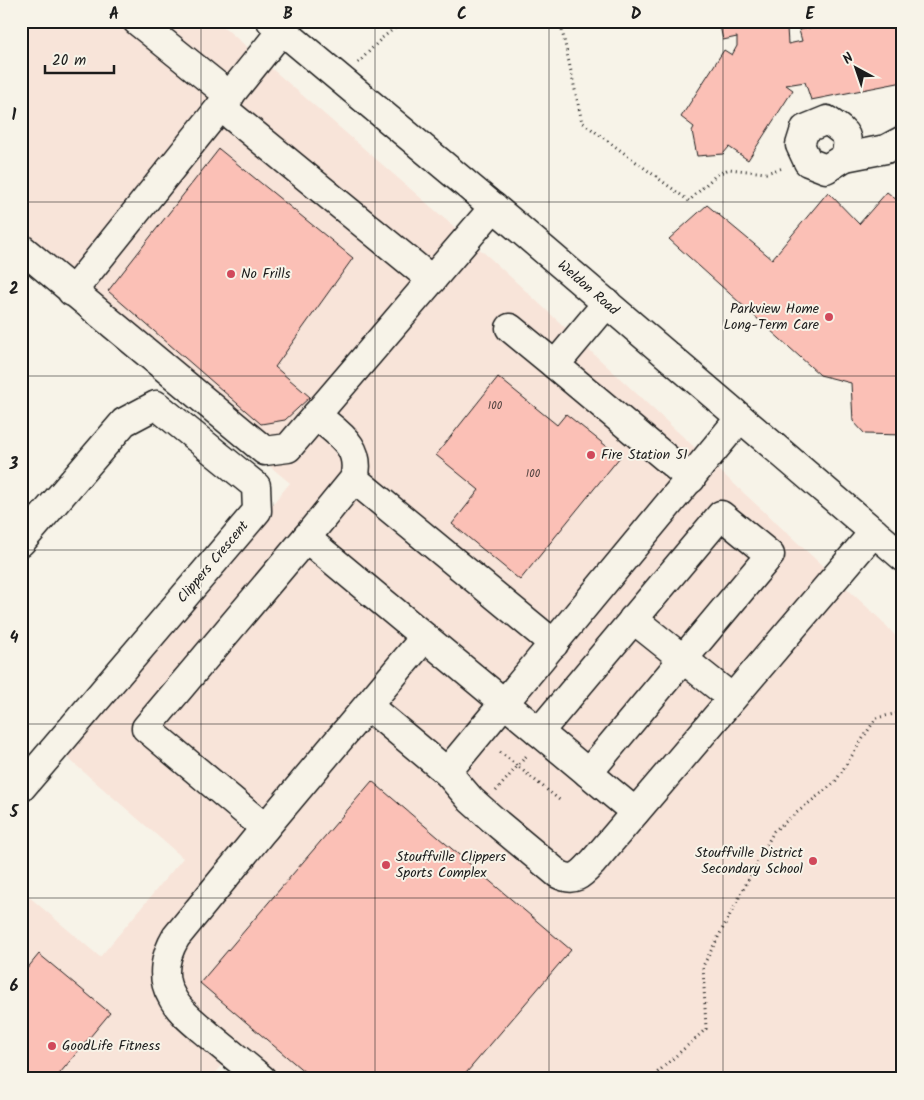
<svg xmlns="http://www.w3.org/2000/svg" width="924" height="1100" viewBox="0 0 924 1100" font-family="Kalam,sans-serif">
  <style>
    .built { fill: #f8e4d9 }
    .building { fill: #fbc0b6; stroke: #1c1c1c }
    .lines { fill: none; stroke-linecap: round; stroke-linejoin: round }
    .minor-casing { stroke: #1c1c1c; stroke-width: 31 }
    .path { stroke: #1c1c1c; stroke-width: 3; stroke-dasharray: 1 4; stroke-linecap: butt }
    .minor { stroke: #f7f3e8; stroke-width: 28 }
    .grid { fill: none; stroke: #1c1c1c; stroke-width: 1; stroke-opacity: 0.55 }
    .poi-dot { fill: #d1495b; stroke: #f7f3e8; stroke-width: 2 }
    .labels { text-anchor: middle; dominant-baseline: central; stroke-width: 4; stroke-linejoin: round; paint-order: stroke }
    .number-label { font-size: 11px; fill: #544542 }
    .poi-label { font-size: 14px; fill: #1c1c1c; stroke: #f7f3e8; text-anchor: start }
    .street-label { font-size: 14px; fill: #1c1c1c; stroke: #f7f3e8 }
    .neatline { fill: none; stroke: #1c1c1c; stroke-width: 2 }
    .grid-label { font-size: 16px; text-anchor: middle; font-weight: bold; fill: #1c1c1c }
  </style>
  <rect width="100%" height="100%" fill="#f7f3e8"/>
  <filter id="ink" filterUnits="userSpaceOnUse"><feTurbulence type="fractalNoise" baseFrequency=".02" numOctaves="2"/><feDisplacementMap in="SourceGraphic" scale="10" xChannelSelector="R" yChannelSelector="G"/><feConvolveMatrix kernelMatrix="1 2 1 2 8 2 1 2 1" color-interpolation-filters="sRGB"/></filter>
  <g filter="url(#ink)">
    <!-- built -->
    <polygon class="built" points="21,21 217,21 490,258 881,620 903,644 903,1079 239,1079 223,1064 211,1079 21,1079 21,890 100,957 183,858 63,754 290,483 21,259"/>
    <!-- building -->
    <g class="building">
      <polygon points="719,21 794,21 794,27 787,28 788,44 802,41 799,30 840,21 903,21 903,82 811,100 805,82 786,85 793,90 748,160 729,147 723,154 697,156 692,131 694,127 681,117 724,50 732,55 737,46 737,37 723,40"/>
      <polygon points="219,149 353,258 275,367 310,397 285,420 261,424 108,291"/>
      <polygon points="828,192 859,224 887,192 903,205 903,435 865,434 853,421 851,383 820,375 669,239 707,205 772,259"/>
      <polygon points="498,377 557,425 566,414 620,457 520,580 452,524 479,490 436,455"/>
      <polygon points="372,781 571,950 461,1079 313,1079 200,983"/>
      <polygon points="39,954 110,1013 55,1079 21,1079 21,976"/>
    </g>
    <g class="lines">
      <!-- minor casing -->
      <g class="minor-casing">
        <g id="minor">
          <polyline points="137,21 230,96"/>
          <polyline points="271,21 508,219 903,557"/>
          <polyline points="221,107 432,280"/>
          <path d="M827 120C845 133 851 134 845 157L826 169 808 162 800 145 805 129Z"/>
          <polyline points="845,157 886,149 903,140"/>
          <polyline points="21,248 265,451 288,448 494,207"/>
          <polyline points="72,292 282,30"/>
          <polyline points="607,303 555,365 691,479"/>
          <polyline points="510,328 555,365"/>
          <polyline points="354,479 554,644"/>
          <path d="M306 538 354 479C363 446 337 433 316 415"/>
          <polyline points="21,542 124,422 156,405 256,486 257,511 21,788"/>
          <polyline points="633,619 732,698"/>
          <polyline points="425,637 265,828 146,728 306,538 635,812"/>
          <path d="M368 706 447 772 471 800 498 824 558 874C575 883 582 874 593 862L874 532"/>
          <polyline points="539,732 721,515 770,555 588,773"/>
          <polyline points="447,772 740,418"/>
          <path d="M262 1079C245 1065 228 1051 211 1037 197 1025 179 1012 171 995 160 976 166 954 176 937L265 828"/>
        </g>
      </g>
      <!-- path -->
      <g class="path">
        <polyline points="560,21 582,122 689,201 716,175 729,169 766,173 783,168"/>
        <polyline points="358,63 382,38 404,21"/>
        <polyline points="500,752 562,802"/>
        <polyline points="496,791 528,754"/>
        <polyline points="650,1079 706,1029 703,966 774,831 835,782 876,718 903,712"/>
      </g>
      <!-- minor -->
      <use href="#minor" class="minor"/>
    </g>
  </g>
  <!-- grid -->
  <path class="grid" d="M201 21V1079M375 21V1079M549 21V1079M723 21V1079M21 202H903M21 376H903M21 550H903M21 724H903M21 898H903"/>
  <!-- markers -->
  <g class="poi-dot">
    <circle cx="231" cy="274" r="5"/>
    <circle cx="829" cy="317" r="5"/>
    <circle cx="591" cy="455" r="5"/>
    <circle cx="813" cy="861" r="5"/>
    <circle cx="386" cy="865" r="5"/>
    <circle cx="52" cy="1046" r="5"/>
  </g>
  <g class="labels">
    <!-- number labels -->
    <g class="number-label">
      <text x="495" y="406">100</text>
      <text x="533" y="474">100</text>
    </g>
    <!-- poi labels -->
    <g class="poi-label">
      <text x="241" y="274">No Frills</text>
      <text x="819" y="309" text-anchor="end">Parkview Home<tspan x="819" dy="16">Long-Term Care</tspan></text>
      <text x="601" y="455">Fire Station 51</text>
      <text x="803" y="853" text-anchor="end">Stouffville District<tspan x="803" dy="16">Secondary School</tspan></text>
      <text x="396" y="857">Stouffville Clippers<tspan x="396" dy="16">Sports Complex</tspan></text>
      <text x="62" y="1046">GoodLife Fitness</text>
    </g>
    <!-- street labels -->
    <g class="street-label">
      <text transform="translate(588 288) rotate(41)">Weldon Road</text>
      <text transform="translate(213 562) rotate(-50)">Clippers Crescent</text>
    </g>
  </g>
  <!-- margin -->
  <rect width="924" height="1100" fill="none" stroke="#f7f3e8" stroke-width="55"/>
  <!-- north arrow -->
  <g transform="translate(856 68) rotate(320)" stroke="#f7f3e8" stroke-width="4" paint-order="stroke">
  <path d="M0-4L9 19L0 12L-9 19Z" fill="#1c1c1c"/>
  <text y="-8" font-size="14" font-weight="bold" text-anchor="middle" fill="#1c1c1c">N</text>
  </g>
  <!-- scale -->
  <path d="M45 65v8h69v-8" fill="none" stroke="#1c1c1c" stroke-width="2.5"/>
  <text x="52" y="65" font-size="15" fill="#1c1c1c" stroke="#f7f3e8" stroke-width="4" paint-order="stroke">20 m</text>
  <rect x="28" y="28" width="868" height="1044" class="neatline"/>
  <g class="grid-label">
    <text x="114" y="19">A</text>
    <text x="288" y="19">B</text>
    <text x="462" y="19">C</text>
    <text x="636" y="19">D</text>
    <text x="810" y="19">E</text>
    <text x="14" y="120">1</text>
    <text x="14" y="294">2</text>
    <text x="14" y="469">3</text>
    <text x="14" y="643">4</text>
    <text x="14" y="817">5</text>
    <text x="14" y="991">6</text>
  </g>
</svg>
